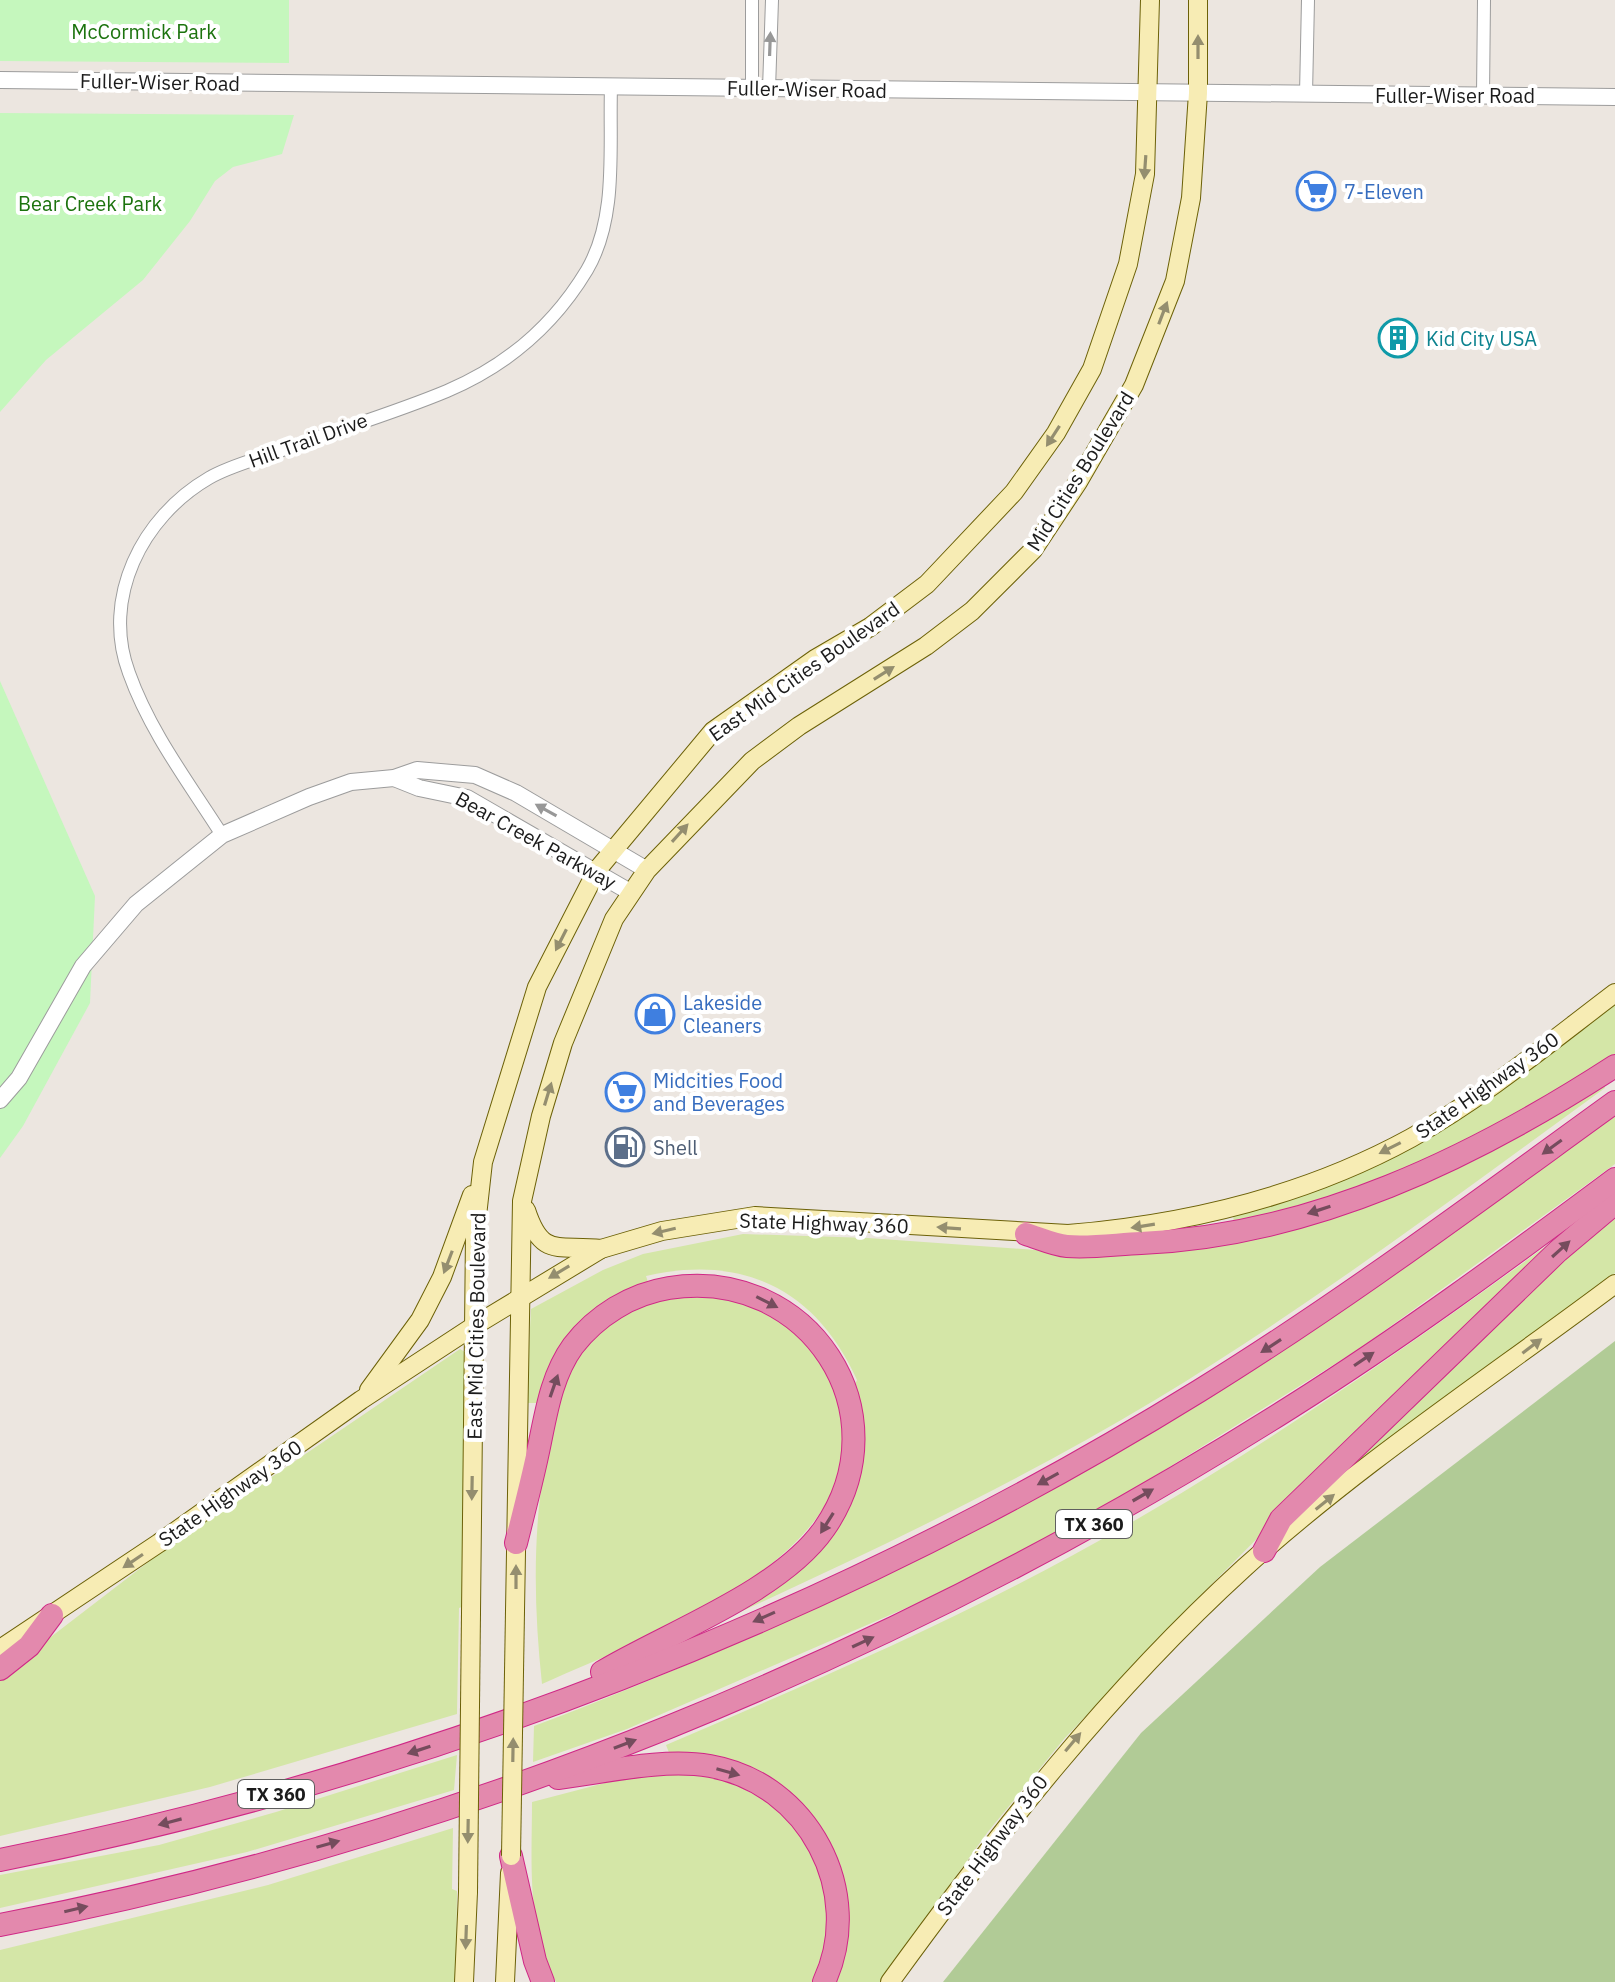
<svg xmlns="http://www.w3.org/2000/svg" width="1615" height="1982" viewBox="0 0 1615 1982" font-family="'IBM Plex Sans',sans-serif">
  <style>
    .grass { fill: #d4e6a7 }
    .forest { fill: #b1cb96 }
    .park { fill: #c5f7bd }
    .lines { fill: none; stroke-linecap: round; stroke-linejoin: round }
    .minor-casing { stroke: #9c9c9c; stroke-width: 14 }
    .tertiary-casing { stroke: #9c9c9c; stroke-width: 18 }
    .secondary-casing { stroke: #6c6108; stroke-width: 20 }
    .motorway-casing { stroke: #cf2886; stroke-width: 24 }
    .minor { stroke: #fff; stroke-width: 12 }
    .tertiary { stroke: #fff; stroke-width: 16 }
    .secondary { stroke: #f7ecb4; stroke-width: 18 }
    .motorway { stroke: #e389ad; stroke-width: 22 }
    .secondary-bridge-casing { stroke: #6c6108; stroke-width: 20; stroke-linecap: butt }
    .secondary-bridge { stroke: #f7ecb4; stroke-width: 18 }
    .oneway { fill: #989898 }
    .oneway2 { fill: #948e6f }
    .oneway3 { fill: #754c5d }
    .labels { text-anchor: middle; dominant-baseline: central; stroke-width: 8; stroke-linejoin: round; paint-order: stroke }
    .shield { fill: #fff; stroke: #5f5f5f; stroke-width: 2 }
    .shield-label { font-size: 18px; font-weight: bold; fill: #1b1b1b }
    .park-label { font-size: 20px; fill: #1c730e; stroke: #fff }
    .street-label { font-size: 20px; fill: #1b1b1b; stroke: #fff }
    .shop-label { font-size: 20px; fill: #366cbe; stroke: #fff; text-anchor: start }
    .culture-label { font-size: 20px; fill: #0d838f; stroke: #fff; text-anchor: start }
    .service-label { font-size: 20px; fill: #4e5e75; stroke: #fff; text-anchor: start }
  </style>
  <rect width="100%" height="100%" fill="#ece6e0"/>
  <!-- grass -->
  <g class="grass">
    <polygon points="1615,1004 1615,1055 1496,1130 1354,1192 1234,1223 1233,1216 1326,1186"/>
    <path d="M1603 1081 1605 1088C1456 1196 1312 1305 1155 1400 1017 1483 871 1552 725 1619L839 1519 853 1388 857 1380C816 1289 743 1254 646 1276L648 1282 626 1291 540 1403H526L531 1309 603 1270 643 1254 743 1234 868 1238 1050 1251 1289 1226Z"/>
    <path d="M1615 1111V1164L1359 1349 1142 1484 1032 1547 950 1589 740 1680 627 1729 533 1762 534 1726C931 1576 1280 1371 1615 1111Z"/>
    <polygon points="1615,1214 1615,1273 1354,1467 1351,1464 1510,1306"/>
    <path d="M1553 1241 1190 1606 1064 1739 987 1833 880 1982H832L844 1940 807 1812 782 1788 670 1755 666 1745C831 1674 996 1603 1151 1511 1290 1429 1423 1336 1553 1241Z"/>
    <path d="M672 1295C692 1296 718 1293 739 1298 770 1307 811 1342 826 1370 916 1541 658 1632 542 1684 532 1591 532 1499 557 1409 563 1390 567 1369 580 1353 604 1322 635 1305 672 1295Z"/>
    <polygon points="460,1349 465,1352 462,1607 459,1608 457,1714 210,1787 0,1836 0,1676 164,1550"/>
    <polygon points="457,1755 454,1790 247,1852 0,1908 0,1875 159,1845 276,1812"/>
    <path d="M691 1771 724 1778 782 1810 819 1865 828 1900 827 1937 813 1982H556C526 1929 532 1860 532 1802L624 1778Z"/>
    <polygon points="453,1828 452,1889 457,1891 456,1982 0,1982 0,1950 268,1885"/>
  </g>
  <!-- forest -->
  <polygon class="forest" points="1615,1341 1615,1982 943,1982 1141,1733 1320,1567"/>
  <!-- park -->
  <g class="park">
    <polygon points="0,0 289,0 289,63 0,61"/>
    <polygon points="0,113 294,115 282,154 233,167 215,181 190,221 143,280 46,360 0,412"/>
    <polygon points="0,681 95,896 90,1003 23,1126 0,1158"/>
  </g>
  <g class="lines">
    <!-- minor casing -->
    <g class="minor-casing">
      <g id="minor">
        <polyline points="752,89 752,0"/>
        <polyline points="769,89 772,0"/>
        <polyline points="1306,94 1308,0"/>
        <polyline points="1483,95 1484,0"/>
        <path d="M222 835C189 783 150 732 129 673 101 598 142 517 209 478 230 466 254 460 277 452 333 431 392 414 447 391 506 366 554 325 587 270 618 217 609 147 611 87"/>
      </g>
    </g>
    <!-- tertiary casing -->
    <g class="tertiary-casing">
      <g id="tertiary">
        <polyline points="0,80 1615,97"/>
        <polyline points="394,778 419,788 467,798 630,892"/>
        <polyline points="0,1100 19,1078 83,966 136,904 222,835 309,797 351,782 394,778 417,770 475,775 516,793 647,870"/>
      </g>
    </g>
    <!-- secondary casing -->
    <g class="secondary-casing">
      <g id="secondary">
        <path d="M526 1210C542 1259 558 1244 601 1249"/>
        <polyline points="369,1390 420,1320 442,1277 472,1195"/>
        <polyline points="515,1611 522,1201 541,1116 563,1043 614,919 647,870 752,761 799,726 926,646 972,611 1033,550 1078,482 1134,385 1175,281 1191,198 1198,93 1198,0"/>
        <polyline points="471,1613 475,1234 483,1162 537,987 597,870 713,731 815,659 870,627 927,584 1014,492 1056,433 1092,369 1128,264 1145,174 1150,0"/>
        <path d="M0 1649 159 1543 361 1400 474 1326 601 1249 662 1231 755 1216 1068 1234C1189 1224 1305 1196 1411 1138 1484 1097 1549 1043 1615 993"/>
        <polyline points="464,1982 468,1892"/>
        <polyline points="505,1982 510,1873"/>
        <path d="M890 1982C999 1832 1107 1693 1244 1568 1359 1464 1491 1377 1615 1284"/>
      </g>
    </g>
    <!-- motorway casing -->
    <g class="motorway-casing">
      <g id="motorway">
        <path d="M1026 1234C1039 1238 1054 1245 1067 1246 1091 1248 1117 1244 1141 1243 1312 1236 1473 1158 1615 1066"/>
        <path d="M516 1543C523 1515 530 1488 536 1461 545 1422 549 1379 573 1346 596 1316 631 1294 669 1288 808 1266 905 1413 824 1529 780 1592 667 1633 602 1672"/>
        <polyline points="1264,1551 1281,1519 1558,1251 1615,1203"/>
        <polyline points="0,1669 29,1646 52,1615"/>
        <path d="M558 1778C606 1772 662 1758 710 1766 808 1783 866 1892 824 1982"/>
        <polyline points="511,1856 535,1961 543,1982"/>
        <path d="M0 1860C421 1776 834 1617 1199 1391 1343 1302 1478 1201 1615 1102"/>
        <path d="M0 1925C457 1838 898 1656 1291 1407 1402 1337 1509 1258 1615 1179"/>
      </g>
    </g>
    <!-- minor -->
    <use href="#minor" class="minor"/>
    <!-- tertiary -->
    <use href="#tertiary" class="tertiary"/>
    <!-- secondary -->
    <use href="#secondary" class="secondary"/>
    <!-- motorway -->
    <use href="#motorway" class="motorway"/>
    <!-- secondary-bridge casing -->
    <g class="secondary-bridge-casing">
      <g id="secondary-bridge">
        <polyline points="511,1856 515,1611"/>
        <polyline points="468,1892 471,1613"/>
      </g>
    </g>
    <!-- secondary-bridge -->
    <use href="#secondary-bridge" class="secondary-bridge"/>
  </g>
  <!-- one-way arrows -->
  <defs><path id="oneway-solid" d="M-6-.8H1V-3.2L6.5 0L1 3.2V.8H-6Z" transform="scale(2)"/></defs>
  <g class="oneway">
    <use href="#oneway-solid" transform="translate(770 44) rotate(-88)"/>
    <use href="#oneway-solid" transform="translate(546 810) rotate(-151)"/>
  </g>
  <g class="oneway2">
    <use href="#oneway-solid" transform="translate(1198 47) rotate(-90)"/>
    <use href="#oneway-solid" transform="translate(1145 167) rotate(94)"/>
    <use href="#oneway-solid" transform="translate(1163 313) rotate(-69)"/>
    <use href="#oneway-solid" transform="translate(1053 436) rotate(123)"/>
    <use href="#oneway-solid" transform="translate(884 673) rotate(-32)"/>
    <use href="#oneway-solid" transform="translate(680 833) rotate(-48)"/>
    <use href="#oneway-solid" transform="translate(561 940) rotate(117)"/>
    <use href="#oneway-solid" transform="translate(548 1094) rotate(-73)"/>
    <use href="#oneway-solid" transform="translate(1390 1148) rotate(153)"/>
    <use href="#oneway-solid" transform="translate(1143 1226) rotate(171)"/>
    <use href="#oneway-solid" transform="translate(949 1228) rotate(-176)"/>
    <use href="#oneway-solid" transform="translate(664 1231) rotate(167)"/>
    <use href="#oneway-solid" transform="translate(448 1262) rotate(111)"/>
    <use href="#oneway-solid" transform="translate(559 1272) rotate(149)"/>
    <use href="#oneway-solid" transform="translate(1532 1346) rotate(-37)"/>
    <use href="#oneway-solid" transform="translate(472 1488) rotate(91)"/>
    <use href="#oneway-solid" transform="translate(1325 1502) rotate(-39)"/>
    <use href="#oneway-solid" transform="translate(133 1561) rotate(146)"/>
    <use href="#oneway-solid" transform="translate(516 1577) rotate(-90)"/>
    <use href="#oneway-solid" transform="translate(1073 1742) rotate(-50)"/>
    <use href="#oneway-solid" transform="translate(513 1750) rotate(-89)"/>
    <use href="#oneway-solid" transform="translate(468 1831) rotate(91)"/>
    <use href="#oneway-solid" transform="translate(466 1937) rotate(92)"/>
  </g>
  <g class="oneway3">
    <use href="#oneway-solid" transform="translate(1552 1147) rotate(144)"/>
    <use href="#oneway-solid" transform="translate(1319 1210) rotate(162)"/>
    <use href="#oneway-solid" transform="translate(1561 1249) rotate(-42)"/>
    <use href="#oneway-solid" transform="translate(767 1302) rotate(27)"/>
    <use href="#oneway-solid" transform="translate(1271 1346) rotate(147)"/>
    <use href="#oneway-solid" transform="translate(1364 1359) rotate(-34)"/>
    <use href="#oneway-solid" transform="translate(554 1386) rotate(-71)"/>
    <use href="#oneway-solid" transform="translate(1048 1479) rotate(151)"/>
    <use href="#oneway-solid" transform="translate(1143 1495) rotate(-30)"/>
    <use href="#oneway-solid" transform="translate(827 1523) rotate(122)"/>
    <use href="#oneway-solid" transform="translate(764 1617) rotate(156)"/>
    <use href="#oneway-solid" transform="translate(863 1642) rotate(-25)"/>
    <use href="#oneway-solid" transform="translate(625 1744) rotate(-21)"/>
    <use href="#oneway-solid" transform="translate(419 1750) rotate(162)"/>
    <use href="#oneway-solid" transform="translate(728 1772) rotate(16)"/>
    <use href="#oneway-solid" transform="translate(170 1822) rotate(165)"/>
    <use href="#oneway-solid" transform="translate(328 1844) rotate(-16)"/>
    <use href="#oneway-solid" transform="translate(76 1909) rotate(-13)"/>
  </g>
  <!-- icons -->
  <defs>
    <g id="supermarket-ring" transform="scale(2)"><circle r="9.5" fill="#fff" stroke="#3f7fe0" stroke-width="1.5"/><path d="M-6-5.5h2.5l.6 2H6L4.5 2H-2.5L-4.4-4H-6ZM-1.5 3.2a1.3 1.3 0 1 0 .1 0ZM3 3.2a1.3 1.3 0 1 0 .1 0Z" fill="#3f7fe0"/></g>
    <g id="building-ring" transform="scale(2)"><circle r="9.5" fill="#fff" stroke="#0f9aa8" stroke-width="1.5"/><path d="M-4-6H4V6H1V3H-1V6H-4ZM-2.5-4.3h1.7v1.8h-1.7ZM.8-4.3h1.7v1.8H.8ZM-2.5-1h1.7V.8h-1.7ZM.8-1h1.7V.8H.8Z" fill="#0f9aa8"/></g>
    <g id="shop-ring" transform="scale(2)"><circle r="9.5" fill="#fff" stroke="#3f7fe0" stroke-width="1.5"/><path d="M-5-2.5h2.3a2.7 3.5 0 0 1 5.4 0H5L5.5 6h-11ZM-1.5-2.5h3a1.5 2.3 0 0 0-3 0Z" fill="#3f7fe0"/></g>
    <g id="fuel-ring" transform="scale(2)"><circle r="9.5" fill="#fff" stroke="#5c6f8a" stroke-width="1.5"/><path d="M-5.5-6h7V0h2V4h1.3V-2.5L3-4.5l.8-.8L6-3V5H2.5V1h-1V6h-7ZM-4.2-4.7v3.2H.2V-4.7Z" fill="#5c6f8a"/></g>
  </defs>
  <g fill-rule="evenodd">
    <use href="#supermarket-ring" x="1316" y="191"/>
    <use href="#building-ring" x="1398" y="338"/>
    <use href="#shop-ring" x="655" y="1014"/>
    <use href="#supermarket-ring" x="625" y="1092"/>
    <use href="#fuel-ring" x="625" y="1147"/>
  </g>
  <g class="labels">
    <!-- shield labels -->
    <g class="shield">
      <rect x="1056" y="1510" width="76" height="28" rx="6"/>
      <rect x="238" y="1780" width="76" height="28" rx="6"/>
    </g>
    <g class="shield-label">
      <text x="1094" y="1524">TX 360</text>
      <text x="276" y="1794">TX 360</text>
    </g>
    <!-- park labels -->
    <g class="park-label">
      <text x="144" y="31">McCormick Park</text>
      <text x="90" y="203">Bear Creek Park</text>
    </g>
    <!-- street labels -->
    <g class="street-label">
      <text transform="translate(160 82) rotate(1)">Fuller-Wiser Road</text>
      <text transform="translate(807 89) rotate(1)">Fuller-Wiser Road</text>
      <text x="1455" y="95">Fuller-Wiser Road</text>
      <text transform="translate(308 440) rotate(-20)">Hill Trail Drive</text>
      <text transform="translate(1080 471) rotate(-58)">Mid Cities Boulevard</text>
      <text transform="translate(804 671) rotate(-35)">East Mid Cities Boulevard</text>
      <text transform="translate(536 840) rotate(29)">Bear Creek Parkway</text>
      <text transform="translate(1487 1085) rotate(-35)">State Highway 360</text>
      <text transform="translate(824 1223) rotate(2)">State Highway 360</text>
      <text transform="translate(476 1326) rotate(-89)">East Mid Cities Boulevard</text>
      <text transform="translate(230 1493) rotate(-35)">State Highway 360</text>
      <text transform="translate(992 1845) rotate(-53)">State Highway 360</text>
    </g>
    <!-- shop labels -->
    <g class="shop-label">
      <text x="1344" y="191">7-Eleven</text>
      <text x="683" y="1002">Lakeside<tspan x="683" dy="23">Cleaners</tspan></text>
      <text x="653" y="1080">Midcities Food<tspan x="653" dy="23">and Beverages</tspan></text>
    </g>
    <!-- culture labels -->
    <g class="culture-label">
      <text x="1426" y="338">Kid City USA</text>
    </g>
    <!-- service labels -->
    <g class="service-label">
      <text x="653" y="1147">Shell</text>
    </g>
  </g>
</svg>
